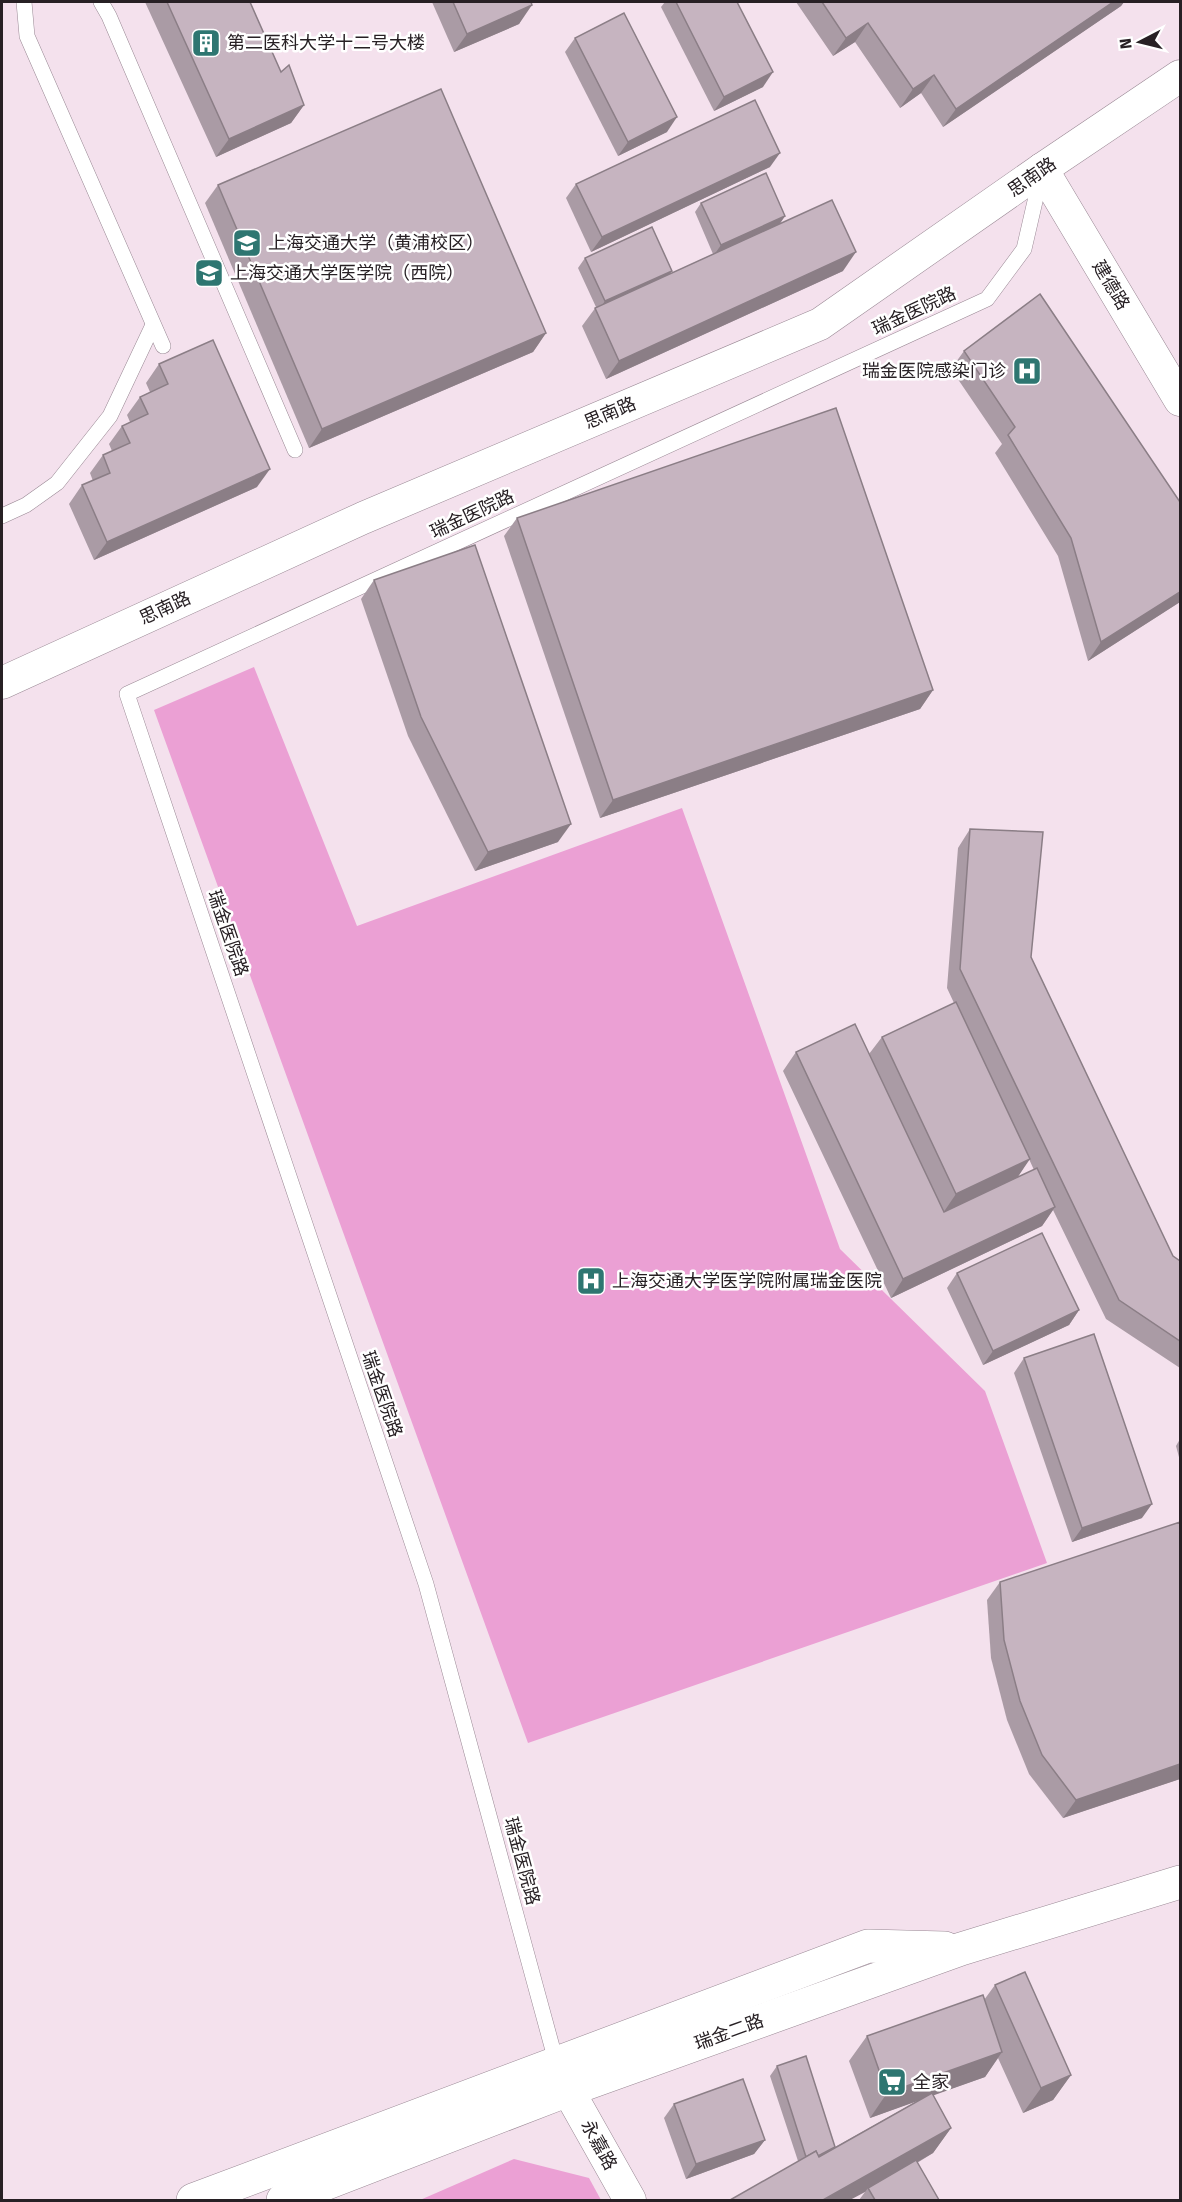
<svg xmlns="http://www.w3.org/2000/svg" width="1182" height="2202" viewBox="0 0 1182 2202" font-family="'Fira Sans','Noto Sans SC',sans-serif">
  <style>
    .green { fill: #eba0d4 }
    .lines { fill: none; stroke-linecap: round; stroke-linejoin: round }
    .lane-casing { stroke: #998894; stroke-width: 16 }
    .street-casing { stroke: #998894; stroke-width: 33 }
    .secondary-casing { stroke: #998894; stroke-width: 34 }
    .lane { stroke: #fff; stroke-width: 15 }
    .street { stroke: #fff; stroke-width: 32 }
    .secondary { stroke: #fff; stroke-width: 33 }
    .wall { fill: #aa9ba5; fill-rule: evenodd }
    .shaded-wall { fill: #8b7e86 }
    .building { fill: #c6b4c0; stroke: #8b7e86; stroke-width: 1.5 }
    .labels { text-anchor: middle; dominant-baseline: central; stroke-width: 5; stroke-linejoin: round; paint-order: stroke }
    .poi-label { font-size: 18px; fill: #272024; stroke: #fff; text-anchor: start }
    .street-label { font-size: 18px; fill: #272024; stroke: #fff }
  </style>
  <rect width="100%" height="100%" fill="#f4e1ed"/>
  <!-- green -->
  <g class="green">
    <polygon points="254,667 357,926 682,808 840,1249 985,1391 1047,1563 528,1743 154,710"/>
    <polygon points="514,2159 589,2178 601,2200 420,2200"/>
  </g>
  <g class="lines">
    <!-- lane casing -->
    <g class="lane-casing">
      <g id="lane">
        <polyline points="24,2 27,36 163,346"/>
        <polyline points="101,2 109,16 295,450"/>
        <polyline points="2,516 26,505 57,483 110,416 153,325"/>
        <polyline points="557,2065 426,1584 127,694 987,299 1024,249 1042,171"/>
      </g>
    </g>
    <!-- street casing -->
    <g class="street-casing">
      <g id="street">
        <polyline points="1042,169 1180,400"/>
        <polyline points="2,683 363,518 820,324 1042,169 1180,76"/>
        <polyline points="568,2090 630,2200"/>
      </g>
    </g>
    <!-- secondary casing -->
    <g class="secondary-casing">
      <g id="secondary">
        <polyline points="193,2200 868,1946 945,1948"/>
        <polyline points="283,2200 568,2090 961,1949 1180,1882"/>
      </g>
    </g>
    <!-- lane -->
    <use href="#lane" class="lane"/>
    <!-- street -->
    <use href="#street" class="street"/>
    <!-- secondary -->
    <use href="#secondary" class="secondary"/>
  </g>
  <!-- wall -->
  <g class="wall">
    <polygon points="145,2 250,2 281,72 304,105 291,123 216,157"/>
    <polygon points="432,2 531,2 519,24 454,52"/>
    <polygon points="665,2 737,2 763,87 714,111 661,7"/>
    <polygon points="796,2 1124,2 1121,6 943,127 921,93 900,108 855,42 833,56"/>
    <polygon points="575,38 667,132 618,156 565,52"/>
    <polygon points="770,167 591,252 566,198 576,184"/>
    <polygon points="218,185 546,333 533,352 309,448 205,203"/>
    <polygon points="701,203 785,216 780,223 843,271 606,379 582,326 596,307 578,268 585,258 670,274 713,254 695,212"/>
    <polygon points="964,351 1180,602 1088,661 1058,556 995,453 1002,444 951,369"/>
    <polygon points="159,364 257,487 94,560 69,504 82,485 93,481 90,473 103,455 112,451 109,444 122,426 130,422 127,415 140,397 150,392 146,383"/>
    <polygon points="517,518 933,690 920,709 600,818 504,536"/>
    <polygon points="374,580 558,842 475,871 408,736 361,599"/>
    <path d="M970 829 1173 1256 1180 1261V1368L1106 1319 1053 1210 1042 1226 891 1298 783 1071 796 1052 869 1054 882 1037 954 1003 947 988 958 848ZM1029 1159 1034 1170 1017 1178Z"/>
    <polygon points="957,1273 1079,1310 1069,1325 983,1365 947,1288"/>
    <polygon points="1024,1358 1142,1518 1072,1542 1014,1373"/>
    <polygon points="1180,1439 1180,1461 1176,1446"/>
    <polygon points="1000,1582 1180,1779 1063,1818 1029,1774 1007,1720 991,1658 987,1600"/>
    <polygon points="995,1985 1071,2075 1053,2100 1023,2113 998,2058 985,2077 933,2095 951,2128 933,2153 917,2163 939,2200 859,2200 865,2192 798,2161 770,2076 777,2066 835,2147 919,2100 870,2118 849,2061 867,2036 984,2000"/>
    <polygon points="674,2104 765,2140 754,2154 686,2179 664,2118"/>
  </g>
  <!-- shaded-wall -->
  <g class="shaded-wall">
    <polygon points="1113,2 1124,2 1121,6 943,127 956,109"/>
    <polygon points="532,5 519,24 454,52 467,34"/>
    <polygon points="868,23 855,42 833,56 846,38"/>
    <polygon points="773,72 763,87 714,111 724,97"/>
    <polygon points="934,75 921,93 900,108 913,89"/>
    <polygon points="304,105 291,123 216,157 229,139"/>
    <polygon points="677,117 667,132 618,156 628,142"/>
    <polygon points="780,153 770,167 591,252 602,237"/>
    <polygon points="785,216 779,225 714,255 721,245"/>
    <polygon points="856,252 843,271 606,379 619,361"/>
    <polygon points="672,271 665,280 598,311 605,301"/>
    <polygon points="546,333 533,352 309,448 322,429"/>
    <polygon points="270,469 257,487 94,560 107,542"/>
    <polygon points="1180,592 1180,602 1088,661 1101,642"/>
    <polygon points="933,690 920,709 600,818 613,800"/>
    <polygon points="571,824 558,842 475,871 488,852"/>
    <polygon points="1030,1159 1017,1178 943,1213 956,1194"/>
    <polygon points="1055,1207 1042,1226 891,1298 903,1279"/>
    <polygon points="1079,1310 1069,1325 983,1365 993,1351"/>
    <polygon points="1152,1504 1142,1518 1072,1542 1082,1528"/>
    <polygon points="1180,1764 1180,1779 1063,1818 1076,1800"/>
    <polygon points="1002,2052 985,2077 870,2118 887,2093"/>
    <polygon points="1071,2075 1053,2100 1023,2113 1041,2088"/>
    <polygon points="951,2128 933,2153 869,2190 868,2188 865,2192 850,2200 823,2200"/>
    <polygon points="765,2140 754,2154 686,2179 696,2164"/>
  </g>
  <!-- building -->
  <g class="building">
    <polygon points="167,2 250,2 281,72 289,65 304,105 229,139"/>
    <polygon points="453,2 531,2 532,5 467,34"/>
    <polygon points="676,2 737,2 773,72 724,97"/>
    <polygon points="822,2 1113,2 956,109 934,75 913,89 868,23 846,38"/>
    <polygon points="624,13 677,117 628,142 575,38"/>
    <polygon points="441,89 546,333 322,429 218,185"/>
    <polygon points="755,100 780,153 602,237 576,184"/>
    <polygon points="766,173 785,216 721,245 701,203"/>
    <polygon points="832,200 856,252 619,361 595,308"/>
    <polygon points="652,227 672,271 605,301 585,258"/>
    <polygon points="1040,294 1180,502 1180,592 1101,642 1071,538 1008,435 1015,427 964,351"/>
    <polygon points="213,340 270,469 107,542 82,485 110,473 103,455 130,443 122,426 148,414 140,397 168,384 159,364"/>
    <polygon points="836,408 933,690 613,800 517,518"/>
    <polygon points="475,545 571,824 488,852 421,717 374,580"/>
    <polygon points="970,829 1043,832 1031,957 1173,1256 1180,1261 1180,1341 1119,1300 960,969"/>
    <polygon points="956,1002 1030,1159 956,1194 882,1037"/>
    <polygon points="855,1024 944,1212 1037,1168 1055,1207 903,1279 796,1052"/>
    <polygon points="1042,1233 1079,1310 993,1351 957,1273"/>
    <polygon points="1094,1334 1152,1504 1082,1528 1024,1358"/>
    <polygon points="1180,1522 1180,1764 1076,1800 1042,1755 1020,1701 1004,1640 1000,1582"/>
    <polygon points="1025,1972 1071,2075 1041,2088 995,1985"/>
    <polygon points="983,1995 1002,2052 887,2093 867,2036"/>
    <polygon points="806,2056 835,2147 818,2156 816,2151 806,2157 777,2066"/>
    <polygon points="743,2079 765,2140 696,2164 674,2104"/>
    <polygon points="932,2093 951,2128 823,2200 730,2200 816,2151 819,2157"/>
    <polygon points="916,2160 939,2200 875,2200 868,2188"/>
  </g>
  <!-- icons -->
  <defs>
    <g id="building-square" transform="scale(1.5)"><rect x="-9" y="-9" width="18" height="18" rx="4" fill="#2e7671" stroke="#fff"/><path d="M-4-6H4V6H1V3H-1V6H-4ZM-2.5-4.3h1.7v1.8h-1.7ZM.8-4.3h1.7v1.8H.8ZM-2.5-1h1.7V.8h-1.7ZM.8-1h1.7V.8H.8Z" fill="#fff"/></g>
    <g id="university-square" transform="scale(1.5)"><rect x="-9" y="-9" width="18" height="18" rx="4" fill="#2e7671" stroke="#fff"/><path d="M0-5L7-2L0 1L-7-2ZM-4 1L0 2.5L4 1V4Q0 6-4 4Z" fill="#fff"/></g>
    <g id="school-square" transform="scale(1.5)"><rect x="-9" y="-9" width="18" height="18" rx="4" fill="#2e7671" stroke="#fff"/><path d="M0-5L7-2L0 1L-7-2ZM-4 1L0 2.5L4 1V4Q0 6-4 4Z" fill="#fff"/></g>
    <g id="hospital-square" transform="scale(1.5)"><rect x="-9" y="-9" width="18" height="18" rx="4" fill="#2e7671" stroke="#fff"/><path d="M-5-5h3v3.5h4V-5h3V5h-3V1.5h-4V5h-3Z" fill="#fff"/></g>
    <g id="supermarket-square" transform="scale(1.5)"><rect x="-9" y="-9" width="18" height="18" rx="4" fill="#2e7671" stroke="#fff"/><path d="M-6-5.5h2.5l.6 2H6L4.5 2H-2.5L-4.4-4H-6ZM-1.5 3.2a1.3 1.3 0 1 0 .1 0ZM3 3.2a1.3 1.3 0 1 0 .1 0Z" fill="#fff"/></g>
  </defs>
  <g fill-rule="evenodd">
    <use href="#building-square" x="206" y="43"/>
    <use href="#university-square" x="247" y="243"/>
    <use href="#school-square" x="209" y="273"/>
    <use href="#hospital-square" x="1027" y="371"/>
    <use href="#hospital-square" x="591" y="1281"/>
    <use href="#supermarket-square" x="892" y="2082"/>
  </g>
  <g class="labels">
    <!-- poi labels -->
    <g class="poi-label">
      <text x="227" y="43">第二医科大学十二号大楼</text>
      <text x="268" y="243">上海交通大学（黄浦校区）</text>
      <text x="230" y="273">上海交通大学医学院（西院）</text>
      <text x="1006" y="371" text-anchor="end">瑞金医院感染门诊</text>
      <text x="612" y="1281">上海交通大学医学院附属瑞金医院</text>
      <text x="913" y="2082">全家</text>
    </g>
    <!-- street labels -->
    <g class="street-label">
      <text transform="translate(1032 177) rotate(-35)">思南路</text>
      <text transform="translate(1111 285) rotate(59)">建德路</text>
      <text transform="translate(914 311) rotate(-25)">瑞金医院路</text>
      <text transform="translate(610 413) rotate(-23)">思南路</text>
      <text transform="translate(472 514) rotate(-25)">瑞金医院路</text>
      <text transform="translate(165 608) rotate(-25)">思南路</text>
      <text transform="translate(228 933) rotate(71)">瑞金医院路</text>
      <text transform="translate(382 1394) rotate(71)">瑞金医院路</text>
      <text transform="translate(522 1861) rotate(75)">瑞金医院路</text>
      <text transform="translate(729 2032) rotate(-20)">瑞金二路</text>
      <text transform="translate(599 2145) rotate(61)">永嘉路</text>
    </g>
  </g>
  <!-- border -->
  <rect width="1182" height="2202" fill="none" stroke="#272024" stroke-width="6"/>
  <!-- north arrow -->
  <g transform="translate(1140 42) rotate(263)" stroke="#ffffff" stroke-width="4.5" paint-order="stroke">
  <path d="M0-4.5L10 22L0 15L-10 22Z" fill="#272024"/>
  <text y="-9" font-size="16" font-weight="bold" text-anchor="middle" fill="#272024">N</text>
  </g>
</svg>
